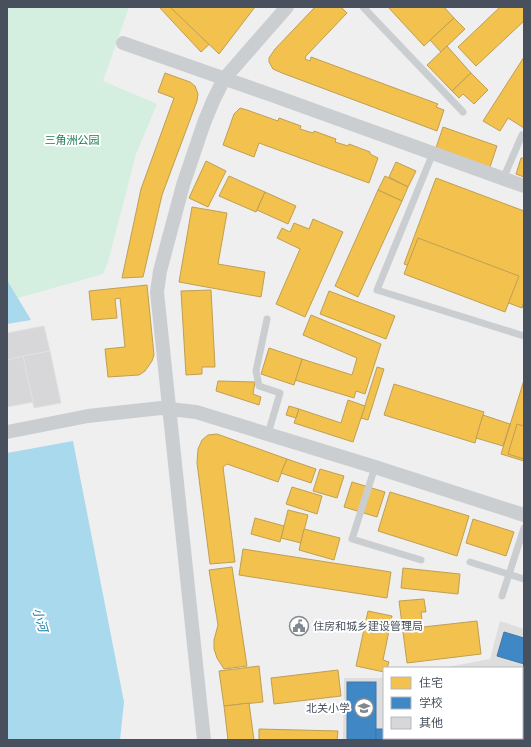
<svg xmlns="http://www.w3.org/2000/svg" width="531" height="747" viewBox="0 0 531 747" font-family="'DM Sans','Noto Sans SC',sans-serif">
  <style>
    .education { fill: #dededf }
    .green { fill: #d4eee0 }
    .water { fill: #a9d9ec }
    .homes { fill: #f2c14e; stroke: #bf9f52 }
    .schools { fill: #3f88c5; stroke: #4177a6 }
    .building { fill: #d7d7d9; stroke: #e1e1e2 }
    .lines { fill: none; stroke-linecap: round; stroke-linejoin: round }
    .service { stroke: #cbced0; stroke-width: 7 }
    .minor { stroke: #cbced0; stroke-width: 14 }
    .labels { text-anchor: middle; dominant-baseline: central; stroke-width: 4; stroke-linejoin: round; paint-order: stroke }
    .park-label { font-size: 11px; fill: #197c51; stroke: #fff }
    .poi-label { font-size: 11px; fill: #47505c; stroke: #fff; text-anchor: start }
    .water-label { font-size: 12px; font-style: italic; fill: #0f7ca7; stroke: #fff }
  </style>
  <rect width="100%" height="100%" fill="#f0efef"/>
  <!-- education -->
  <polygon class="education" points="500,621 524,629 524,740 343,740 344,678 384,678 384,738 522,738 522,668 442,668 490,659"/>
  <!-- green -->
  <polygon class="green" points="7,7 129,7 103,81 157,104 136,154 108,262 103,274 18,298 7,280"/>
  <!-- water -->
  <g class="water">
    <polygon points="7,280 31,320 7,324"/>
    <polygon points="73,441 124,702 120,740 7,740 7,453"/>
  </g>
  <!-- homes -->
  <g class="homes">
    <polygon points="159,7 244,7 246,10 201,52"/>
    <polygon points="170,7 255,7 219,54"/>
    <polygon points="315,7 341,7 347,13 306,56 305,59 310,61 311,57 438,104 436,107 444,110 437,131 282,73 273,69 269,62 269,58 275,49"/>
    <polygon points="388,7 444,7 454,18 424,46"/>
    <polygon points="500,7 524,7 524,21 476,66 458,47"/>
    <polygon points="454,18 465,29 441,52 430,40"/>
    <polygon points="447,46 471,73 452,91 427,65"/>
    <polygon points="524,57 524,128 508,118 500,131 483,121"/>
    <polygon points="165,73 190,82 195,86 198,94 197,101 162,195 143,277 122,278 141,189 174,98 158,92"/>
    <polygon points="471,73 488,90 474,104 463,94 459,98 452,91"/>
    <polygon points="240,108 247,110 278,121 279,118 301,126 300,129 313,133 314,131 336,139 335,142 348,146 349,144 370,152 370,154 378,158 369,183 259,143 254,157 223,145 234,114"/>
    <polygon points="443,127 497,146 490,167 436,148"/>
    <polygon points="521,158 524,158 524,177 516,174"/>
    <polygon points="206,161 226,171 208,207 189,198"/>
    <polygon points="396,162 416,171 408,187 389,177"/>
    <polygon points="229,176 265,192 256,212 219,196"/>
    <polygon points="385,176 408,187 402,201 378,190"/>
    <polygon points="436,178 524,211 524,302 522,308 404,264"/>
    <polygon points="378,190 402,201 358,297 335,286"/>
    <polygon points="265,192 296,206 288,224 257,210"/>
    <polygon points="192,207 227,213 218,264 265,272 261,297 179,282"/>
    <polygon points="313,219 343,232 305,317 276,304 300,249 277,238 282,228 290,232 294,223 309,229"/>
    <polygon points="418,238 519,276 505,312 404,274"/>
    <polygon points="147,285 154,355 152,361 145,371 139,375 108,377 105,349 125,347 120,298 115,299 117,318 92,320 89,291"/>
    <polygon points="211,290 215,367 202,367 202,374 186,375 181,291"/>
    <polygon points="329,291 395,316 386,339 320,314"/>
    <polygon points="311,315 381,344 365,394 356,391 354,398 295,380 302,359 352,375 357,358 303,335"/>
    <polygon points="269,348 302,359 294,385 261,374"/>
    <polygon points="377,367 384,369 368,420 361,418"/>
    <polygon points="524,380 524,461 501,454"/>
    <polygon points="218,381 255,382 253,394 261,397 259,405 216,391"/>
    <polygon points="394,384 484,412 475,443 384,415"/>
    <polygon points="348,400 365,406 353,442 294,423 299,409 341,423"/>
    <polygon points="289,406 299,409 296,418 286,415"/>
    <polygon points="483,415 510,424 503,446 476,438"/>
    <polygon points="517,424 524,426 524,459 508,454"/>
    <polygon points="217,434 287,459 278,482 227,464 223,467 235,562 210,564 197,463 198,449 202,440 208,435"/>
    <polygon points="287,459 316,469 311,483 281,473"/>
    <polygon points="320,469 344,476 337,498 313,491"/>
    <polygon points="352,482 385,492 377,517 344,507"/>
    <polygon points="292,487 322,496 317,514 286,504"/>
    <polygon points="390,492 469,516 457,556 378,531"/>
    <polygon points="288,510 308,515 301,543 281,538"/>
    <polygon points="255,518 284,526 280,542 251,534"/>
    <polygon points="473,519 514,532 506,556 466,543"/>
    <polygon points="304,529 340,538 334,560 299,550"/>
    <polygon points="243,549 391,572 387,598 239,575"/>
    <polygon points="232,567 247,666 224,669 217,658 214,649 214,640 218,625 209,570"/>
    <polygon points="403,568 460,574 458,594 401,588"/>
    <polygon points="424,599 426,612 421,612 423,627 477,621 481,654 407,663 399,601"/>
    <polygon points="368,611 392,616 383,660 389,662 387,668 384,668 384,672 356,666"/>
    <polygon points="259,666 263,702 224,706 219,671"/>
    <polygon points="338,670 341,696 274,704 271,678"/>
    <polygon points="249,703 254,740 228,740 224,706"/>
    <polygon points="259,729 338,731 337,740 259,740"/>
  </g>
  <!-- schools -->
  <g class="schools">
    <polygon points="504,632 524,638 524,664 497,656"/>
    <rect x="347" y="682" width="29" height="58"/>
    <polygon points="524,727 524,740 376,740 376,729 384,729 384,738 522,738 522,731 523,731"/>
  </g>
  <!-- building -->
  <g class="building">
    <polygon points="44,326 50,351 7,360 7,333"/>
    <polygon points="50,351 61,403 34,408 23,356"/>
    <polygon points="23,356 33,402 7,407 7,360"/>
  </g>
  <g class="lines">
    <!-- service -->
    <g class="service">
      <polyline points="363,7 463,112"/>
      <polyline points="433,153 377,290 524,336"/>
      <polyline points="503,179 522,135 524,136"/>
      <polyline points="267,319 256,371 259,386 280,393 268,434"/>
      <polyline points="375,467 352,539 421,560"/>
      <polyline points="470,562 524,579"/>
      <polyline points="502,596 524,528"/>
    </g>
    <!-- minor -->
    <g class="minor">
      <polyline points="123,43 277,97 524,186"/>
      <polyline points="7,432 88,416 161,408 196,412 375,467 524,515"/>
      <polyline points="204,740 157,292 160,271 183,185 204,123 213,101 224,79 287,7"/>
    </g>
  </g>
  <!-- icons -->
  <defs>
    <g id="civic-ring" transform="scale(1)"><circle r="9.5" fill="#fff" stroke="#82888f" stroke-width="1.5"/><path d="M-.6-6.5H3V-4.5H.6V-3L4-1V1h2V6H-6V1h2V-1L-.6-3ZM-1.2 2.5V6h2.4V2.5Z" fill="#82888f"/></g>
    <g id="school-ring" transform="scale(1)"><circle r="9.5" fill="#fff" stroke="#82888f" stroke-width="1.5"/><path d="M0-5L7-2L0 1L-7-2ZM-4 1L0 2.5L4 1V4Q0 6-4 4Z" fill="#82888f"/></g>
  </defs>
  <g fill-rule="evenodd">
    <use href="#civic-ring" x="299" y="626"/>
    <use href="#school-ring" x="364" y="708"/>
  </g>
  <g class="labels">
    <!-- park labels -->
    <g class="park-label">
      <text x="72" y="140">三角洲公园</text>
    </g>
    <!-- poi labels -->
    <g class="poi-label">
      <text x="313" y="626">住房和城乡建设管理局</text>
      <text x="350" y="708" text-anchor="end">北关小学</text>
    </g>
    <!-- water labels -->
    <g class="water-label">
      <text transform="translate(40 620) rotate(74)">小河</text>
    </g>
  </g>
  <!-- border -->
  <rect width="531" height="747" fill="none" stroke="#47505c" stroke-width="16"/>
  <!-- legend -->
  <rect x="383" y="667" width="140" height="72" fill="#ffffff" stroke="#b5b9be"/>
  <rect x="391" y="677" width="20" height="12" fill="#f2c14e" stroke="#b5b9be"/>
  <text x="419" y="687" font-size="12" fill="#47505c">住宅</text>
  <rect x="391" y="697" width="20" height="12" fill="#3f88c5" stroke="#b5b9be"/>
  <text x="419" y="707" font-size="12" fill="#47505c">学校</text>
  <rect x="391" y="717" width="20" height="12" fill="#d7d7d9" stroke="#b5b9be"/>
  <text x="419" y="727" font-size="12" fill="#47505c">其他</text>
</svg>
